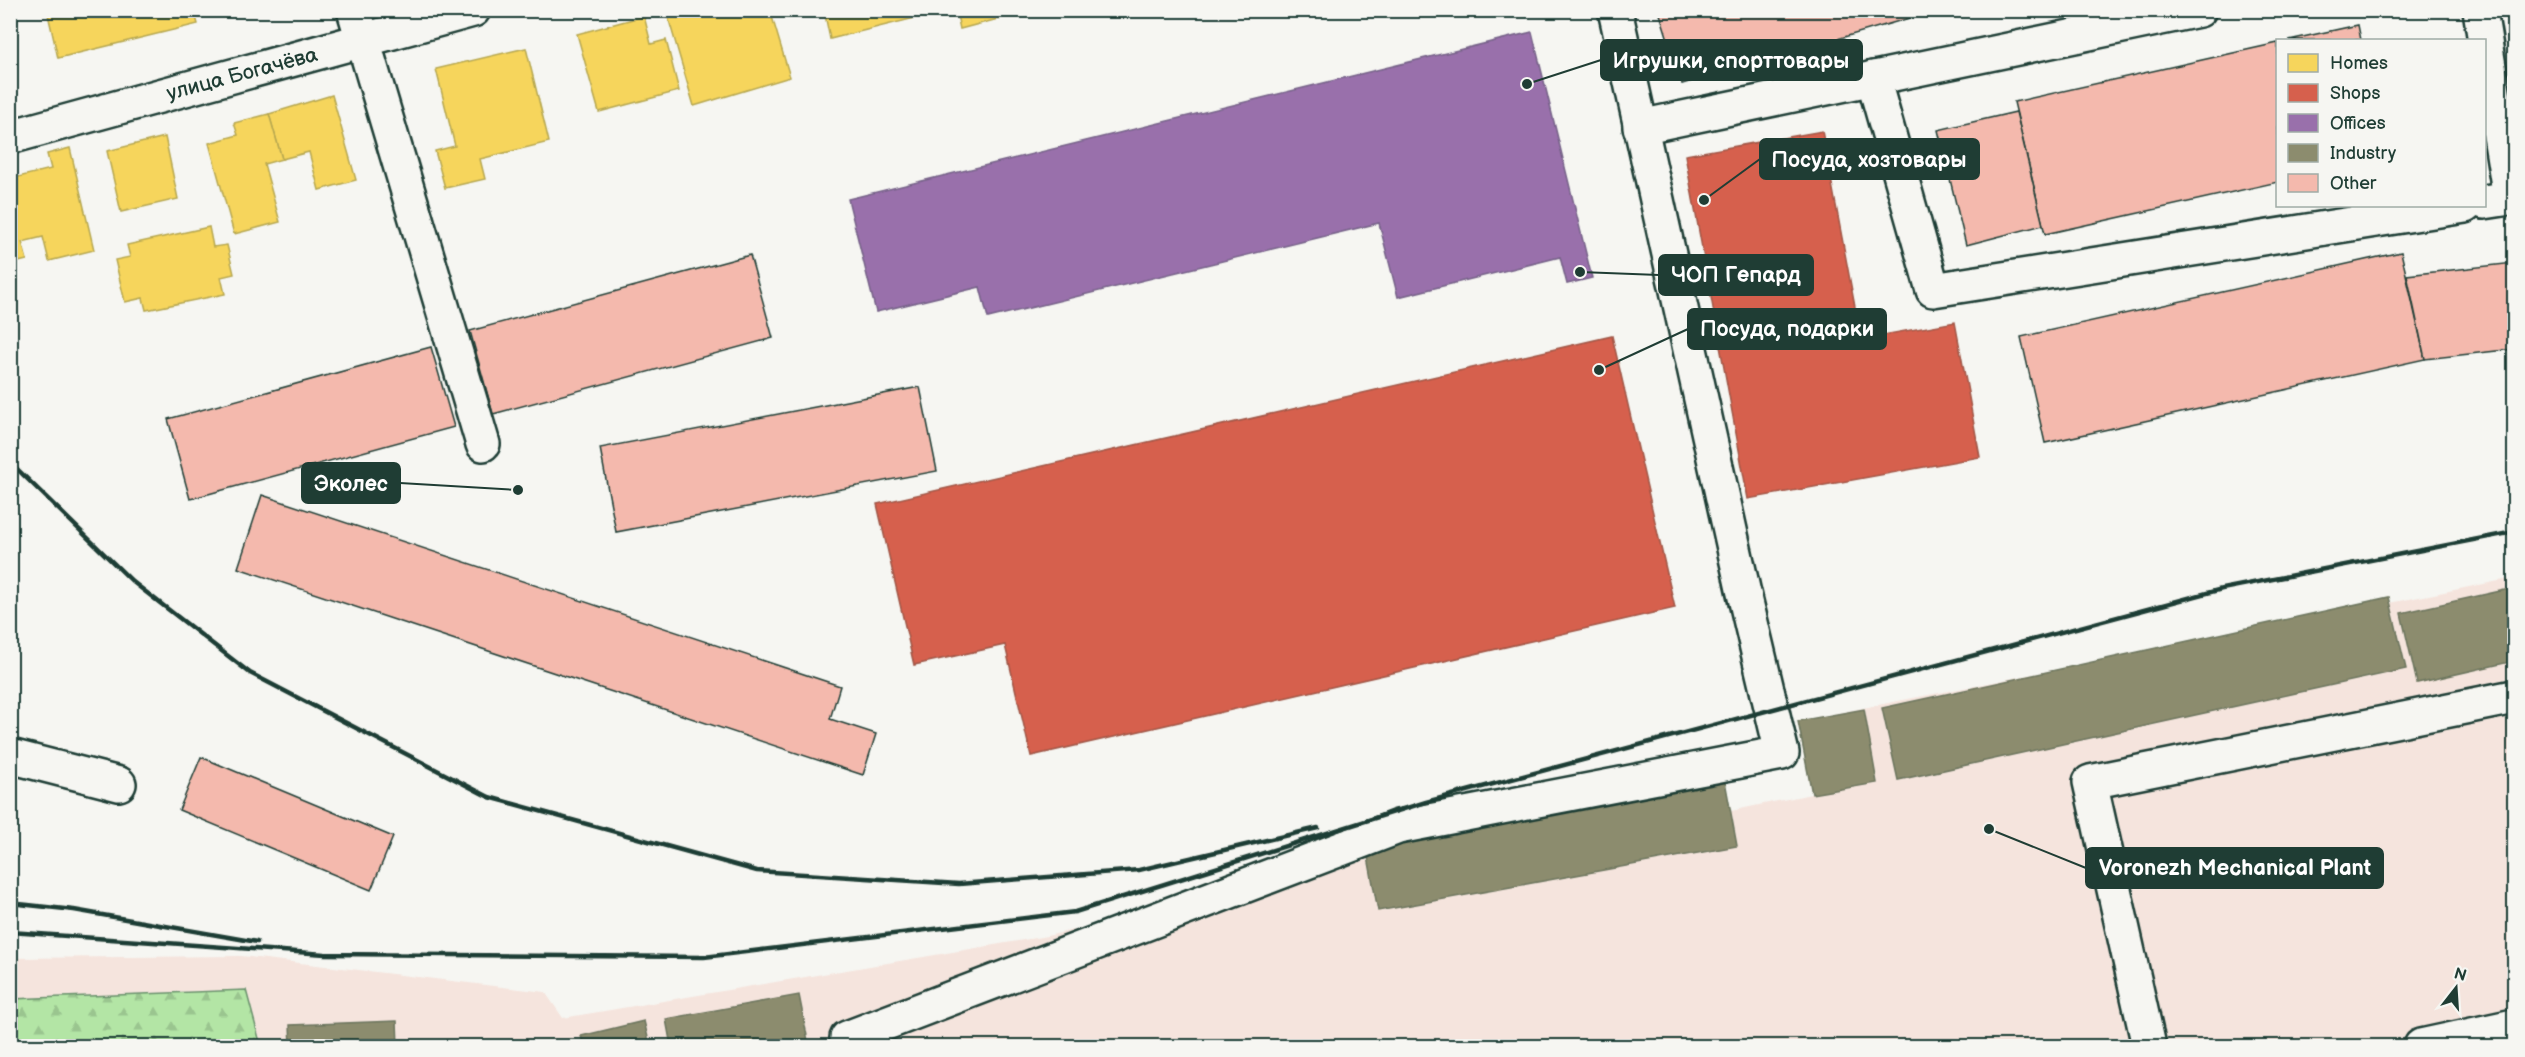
<svg xmlns="http://www.w3.org/2000/svg" width="2525" height="1057" viewBox="0 0 2525 1057" font-family="'Balsamiq Sans',sans-serif">
  <style>
    .built { fill: #f5e4dd }
    .forest { fill: url(#forest-firs); stroke: #69916c; stroke-width: 1.5 }
    .homes { fill: #f6d55c; stroke: #b6a750; stroke-width: 1.5 }
    .shops { fill: #d6604d; stroke: #9f5646; stroke-width: 1.5 }
    .offices { fill: #9970ab; stroke: #746187; stroke-width: 1.5 }
    .industry { fill: #8c8c6e; stroke: #6b745d; stroke-width: 1.5 }
    .building { fill: #f4b9ad; stroke: #1f3d34; stroke-width: 1.5 }
    .lines { fill: none; stroke-linecap: round; stroke-linejoin: round }
    .minor-casing { stroke: #1f3d34; stroke-width: 38 }
    .minor { stroke: #f6f6f2; stroke-width: 33 }
    .rail { stroke: #1f3d34; stroke-width: 4.5 }
    .labels { text-anchor: middle; dominant-baseline: central; stroke-width: 6; stroke-linejoin: round; paint-order: stroke }
    .street-label { font-size: 21px; fill: #1f3d34; stroke: #f6f6f2 }
    .leader { fill: none; stroke: #1f3d34; stroke-width: 2 }
    .callout-dot { fill: #1f3d34; stroke: #f6f6f2; stroke-width: 2 }
    .callout { fill: #1f3d34; stroke: #1f3d34; stroke-width: 2 }
    .callout-label { font-size: 22px; text-anchor: middle; font-weight: bold; fill: #fff }
  </style>
  <defs>
    <pattern id="forest-firs" width="22" height="20" patternUnits="userSpaceOnUse" patternTransform="scale(1.5)"><rect width="22" height="20" fill="#b3e5a5"/><path d="M5 1l3.5 6h-7zM16 11l3.5 6h-7z" fill="#9ac58f"/></pattern>
  </defs>
  <rect width="100%" height="100%" fill="#f6f6f2"/>
  <filter id="ink" filterUnits="userSpaceOnUse"><feTurbulence type="fractalNoise" baseFrequency=".0167" numOctaves="2"/><feDisplacementMap in="SourceGraphic" scale="12" xChannelSelector="R" yChannelSelector="G"/><feConvolveMatrix kernelMatrix="1 2 1 2 8 2 1 2 1" color-interpolation-filters="sRGB"/></filter>
  <g filter="url(#ink)">
    <!-- built -->
    <polygon class="built" points="2514,578 2514,1046 11,1046 10,958 241,956 545,992 563,1018 1047,936 1292,879 1366,846 1725,781 1731,811 1811,794 1798,721"/>
    <!-- forest -->
    <polygon class="forest" points="246,990 261,1046 11,1046 11,999"/>
    <!-- homes -->
    <g class="homes">
      <polygon points="47,10 194,10 198,24 58,58"/>
      <polygon points="666,10 770,10 790,77 694,106"/>
      <polygon points="824,10 917,10 919,17 830,39"/>
      <polygon points="956,10 1033,10 960,29"/>
      <polygon points="644,16 651,44 666,40 679,91 599,112 577,34"/>
      <polygon points="526,48 549,142 480,159 485,179 445,188 435,151 455,146 436,69"/>
      <polygon points="10,54 16,79 10,80"/>
      <polygon points="332,95 356,180 319,190 309,152 282,159 269,114"/>
      <polygon points="269,114 282,159 264,164 280,222 234,234 209,143 238,135 234,123"/>
      <polygon points="165,137 178,199 121,212 107,151"/>
      <polygon points="70,148 94,250 49,261 43,237 22,242 27,260 10,264 10,179 51,169 47,154"/>
      <polygon points="209,227 213,247 227,245 234,274 221,277 225,294 146,310 143,298 125,302 115,260 130,257 127,245"/>
    </g>
    <!-- shops -->
    <g class="shops">
      <polygon points="1822,131 1861,339 1955,322 1980,457 1748,499 1685,155"/>
      <polygon points="1612,336 1675,608 1031,756 1005,645 914,665 877,504"/>
    </g>
    <!-- offices -->
    <polygon class="offices" points="1532,32 1592,278 1567,284 1560,257 1398,297 1379,223 988,318 980,287 876,312 848,199"/>
    <!-- industry -->
    <g class="industry">
      <polygon points="2514,588 2514,661 2417,683 2401,613"/>
      <polygon points="2389,597 2406,669 1898,780 1882,708"/>
      <polygon points="1864,709 1877,783 1812,794 1798,721"/>
      <polygon points="1725,781 1737,846 1378,911 1366,846"/>
      <polygon points="799,995 809,1046 671,1046 666,1019"/>
      <polygon points="397,1021 398,1046 291,1046 290,1025"/>
      <polygon points="644,1021 650,1046 584,1046 581,1036"/>
    </g>
    <!-- building -->
    <g class="building">
      <polygon points="1671,10 1937,10 1682,84 1660,14"/>
      <polygon points="2358,25 2361,40 2289,40"/>
      <polygon points="2278,43 2278,182 2045,234 2014,102"/>
      <polygon points="2016,112 2043,225 1966,245 1938,130"/>
      <polygon points="2401,252 2425,359 2045,443 2021,337"/>
      <polygon points="750,255 773,338 493,414 470,331"/>
      <polygon points="2514,263 2514,349 2425,359 2407,275"/>
      <polygon points="431,347 454,427 190,499 168,419"/>
      <polygon points="920,387 937,471 616,532 600,448"/>
      <polygon points="262,495 840,686 830,719 876,734 863,775 238,568"/>
      <polygon points="201,757 393,837 371,890 179,810"/>
    </g>
    <g class="lines">
      <!-- minor casing -->
      <g class="minor-casing">
        <g id="minor">
          <polyline points="354,10 483,444"/>
          <polyline points="2480,10 2510,198 2484,202"/>
          <polyline points="1873,78 1933,290 2465,206"/>
          <polyline points="1640,127 2199,10"/>
          <polyline points="10,137 473,10"/>
          <polyline points="10,756 119,784"/>
          <polyline points="848,1046 847,1038 1398,827 1782,753 1743,589 1615,10"/>
          <polyline points="2149,1046 2090,782 2514,697"/>
          <polyline points="2421,1046 2514,1026"/>
        </g>
      </g>
      <!-- minor -->
      <use href="#minor" class="minor"/>
      <!-- rail -->
      <g class="rail">
        <polyline points="10,462 133,582 250,673 489,797 757,871 959,884 1139,870 1318,828"/>
        <polyline points="10,903 74,910 257,942"/>
        <polyline points="10,932 325,954 704,957 1075,912 1426,802 2222,589 2514,532"/>
      </g>
    </g>
  </g>
  <g class="labels">
    <!-- street labels -->
    <g class="street-label">
      <text transform="translate(242 74) rotate(-15)">улица Богачёва</text>
    </g>
  </g>
  <!-- callouts -->
  <path class="leader" d="M1527 84L1601 60M1704 200L1760 159M1580 272L1659 275M1599 370L1688 329M518 490L400 483M1989 829L2086 868"/>
  <g class="callout-dot">
    <circle cx="1527" cy="84" r="6"/>
    <circle cx="1704" cy="200" r="6"/>
    <circle cx="1580" cy="272" r="6"/>
    <circle cx="1599" cy="370" r="6"/>
    <circle cx="518" cy="490" r="6"/>
    <circle cx="1989" cy="829" r="6"/>
  </g>
  <g class="callout">
    <rect x="1601" y="40" width="261" height="40" rx="6"/>
    <rect x="1760" y="139" width="219" height="40" rx="6"/>
    <rect x="1659" y="255" width="154" height="40" rx="6"/>
    <rect x="1688" y="309" width="198" height="40" rx="6"/>
    <rect x="302" y="463" width="98" height="40" rx="6"/>
    <rect x="2086" y="848" width="297" height="40" rx="6"/>
  </g>
  <g class="callout-label">
    <text x="1731" y="68">Игрушки, спорттовары</text>
    <text x="1869" y="167">Посуда, хозтовары</text>
    <text x="1736" y="282">ЧОП Гепард</text>
    <text x="1787" y="336">Посуда, подарки</text>
    <text x="351" y="491">Эколес</text>
    <text x="2235" y="875">Voronezh Mechanical Plant</text>
  </g>
  <!-- margin -->
  <rect width="2525" height="1057" fill="none" stroke="#f6f6f2" stroke-width="36"/>
  <rect x="18" y="18" width="2489" height="1021" fill="none" stroke="#1f3d34" stroke-width="2" filter="url(#ink)"/>
  <!-- legend -->
  <rect x="2276" y="39" width="210" height="168" fill="#f6f6f2" stroke="#a0aca6" stroke-width="1.5"/>
  <rect x="2288" y="54" width="30" height="18" fill="#f6d55c" stroke="#a0aca6" stroke-width="1.5"/>
  <text x="2330" y="69" font-size="18" fill="#1f3d34">Homes</text>
  <rect x="2288" y="84" width="30" height="18" fill="#d6604d" stroke="#a0aca6" stroke-width="1.5"/>
  <text x="2330" y="99" font-size="18" fill="#1f3d34">Shops</text>
  <rect x="2288" y="114" width="30" height="18" fill="#9970ab" stroke="#a0aca6" stroke-width="1.5"/>
  <text x="2330" y="129" font-size="18" fill="#1f3d34">Offices</text>
  <rect x="2288" y="144" width="30" height="18" fill="#8c8c6e" stroke="#a0aca6" stroke-width="1.5"/>
  <text x="2330" y="159" font-size="18" fill="#1f3d34">Industry</text>
  <rect x="2288" y="174" width="30" height="18" fill="#f4b9ad" stroke="#a0aca6" stroke-width="1.5"/>
  <text x="2330" y="189" font-size="18" fill="#1f3d34">Other</text>
  <!-- north arrow -->
  <g transform="translate(2456 988) rotate(17)" stroke="#f6f6f2" stroke-width="4.5" paint-order="stroke">
  <path d="M0-4.5L10 22L0 15L-10 22Z" fill="#1f3d34"/>
  <text y="-9" font-size="16" font-weight="bold" text-anchor="middle" fill="#1f3d34">N</text>
  </g>
</svg>
